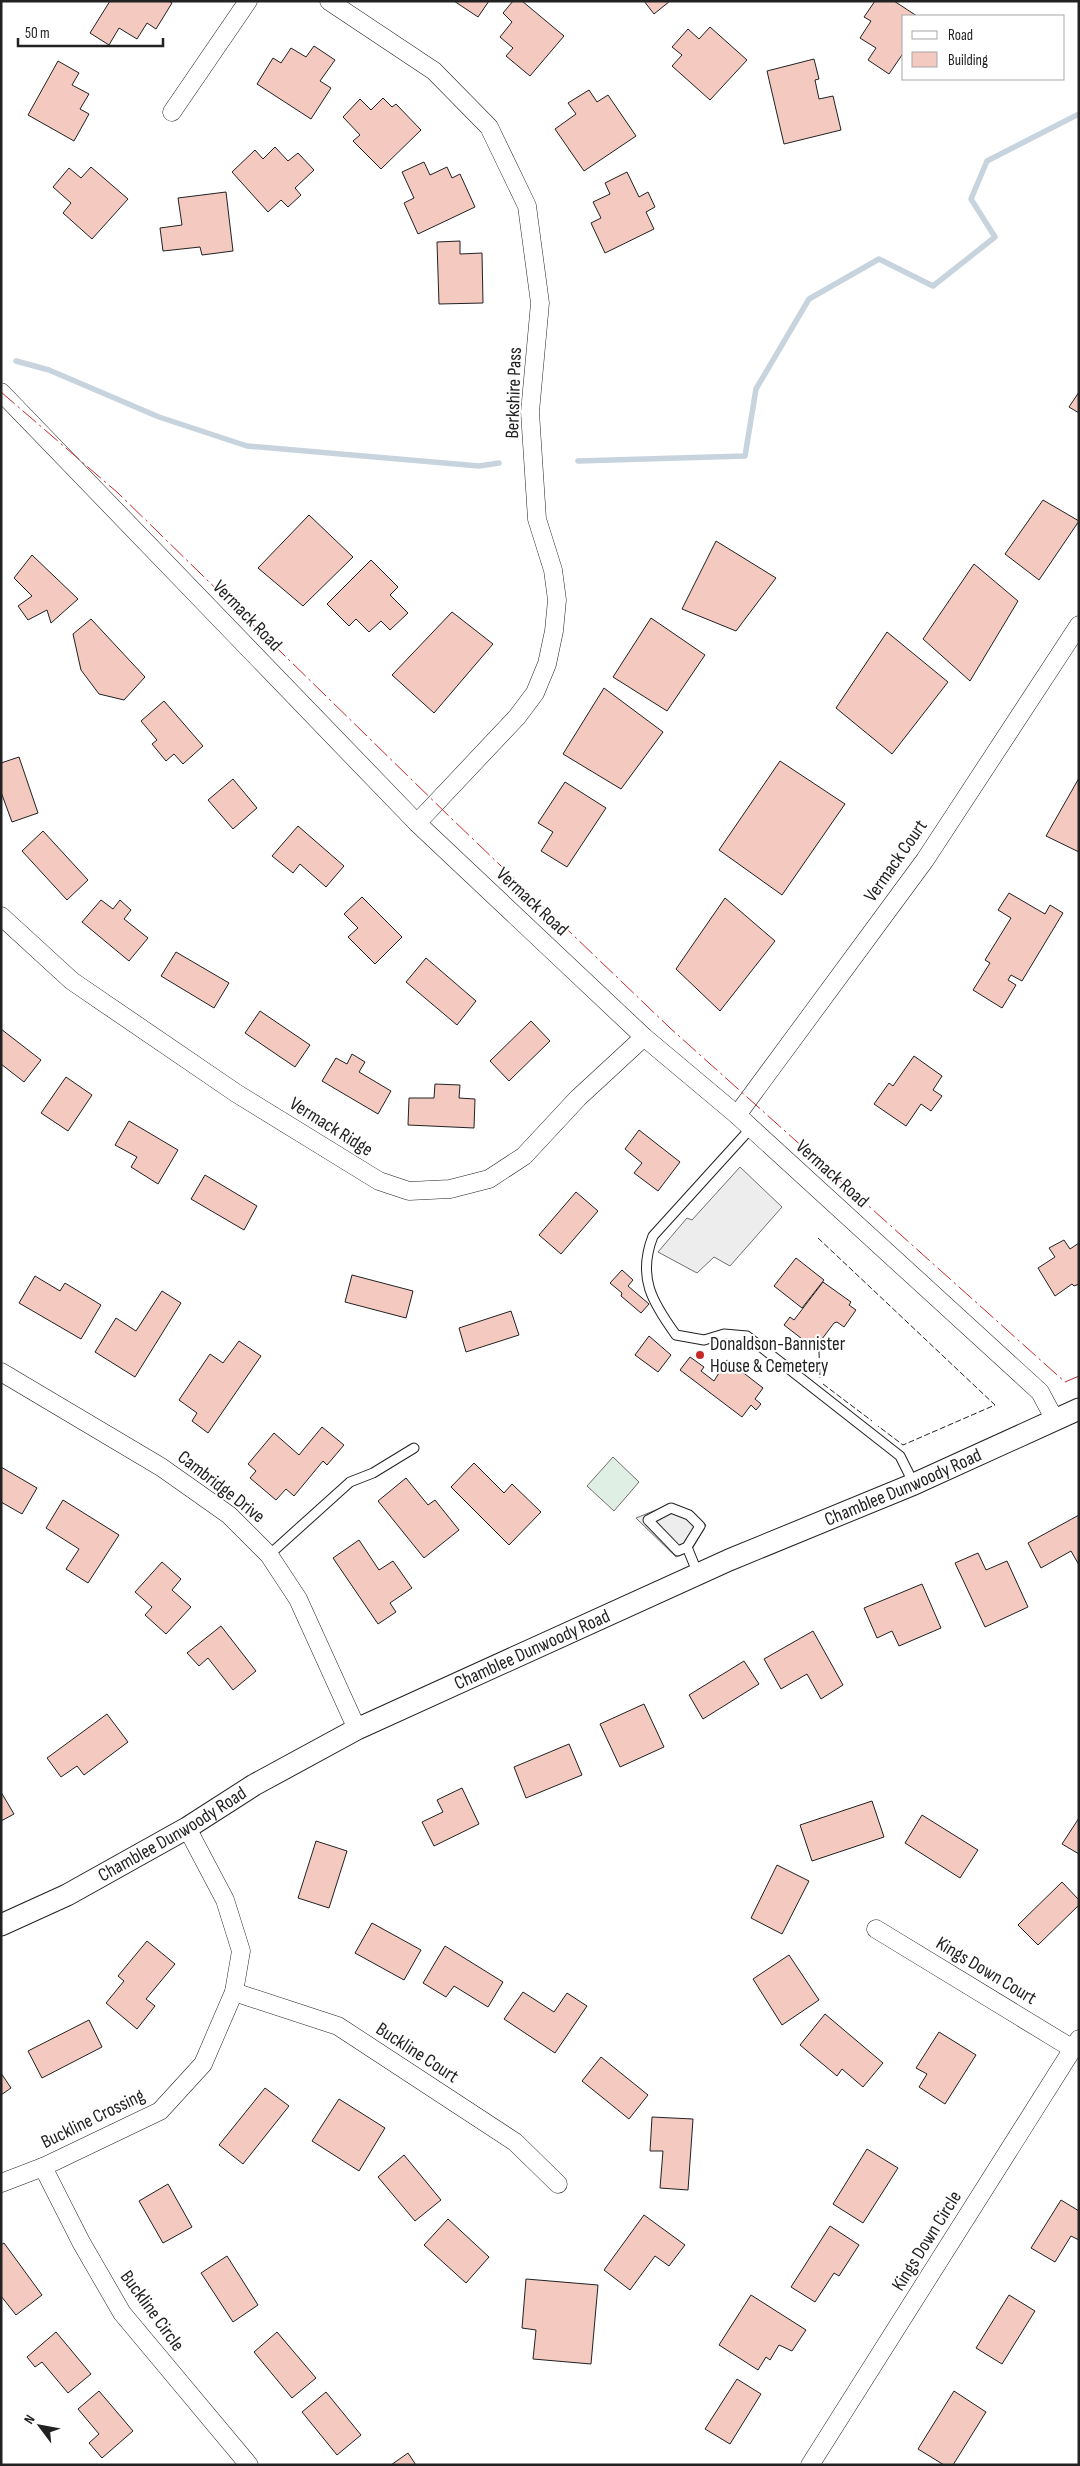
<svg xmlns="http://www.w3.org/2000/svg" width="1080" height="2466" viewBox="0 0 1080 2466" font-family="'Sofia Sans Condensed',sans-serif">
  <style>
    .green { fill: #e0efe3; stroke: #6f6f6f }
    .parking { fill: #ededed; stroke: #6f6f6f }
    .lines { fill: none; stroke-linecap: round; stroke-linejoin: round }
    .stream { stroke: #c7d3dd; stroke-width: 5.5 }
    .building { fill: #f3c9c0; stroke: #222 }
    .service-casing { stroke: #222; stroke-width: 11 }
    .minor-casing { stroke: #222; stroke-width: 19 }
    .tertiary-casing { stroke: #222; stroke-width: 23 }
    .service { stroke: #fff; stroke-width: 9 }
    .minor { stroke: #fff; stroke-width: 18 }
    .tertiary { stroke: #fff; stroke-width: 21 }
    .fence { stroke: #222; stroke-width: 1; stroke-dasharray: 6 2.5; stroke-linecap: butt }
    .power { stroke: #c62828; stroke-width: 1; stroke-dasharray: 18 4 2.5 4; stroke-linecap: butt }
    .poi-dot { fill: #c62828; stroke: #fff; stroke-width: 2 }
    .labels { text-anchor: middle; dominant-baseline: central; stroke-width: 4; stroke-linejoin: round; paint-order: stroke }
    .street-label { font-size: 19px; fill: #222; stroke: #fff }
    .poi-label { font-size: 19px; fill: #222; stroke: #fff; text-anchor: start }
  </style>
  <rect width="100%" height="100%" fill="#fff"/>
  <!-- green -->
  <polygon class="green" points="613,1457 639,1482 614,1511 587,1486"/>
  <!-- parking -->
  <g class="parking">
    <polygon points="740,1167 782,1207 730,1266 714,1257 697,1273 658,1252 687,1218 692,1220"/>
    <polygon points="671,1504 695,1514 706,1525 692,1549 676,1557 636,1518"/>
  </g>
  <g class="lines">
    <!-- stream -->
    <g class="stream">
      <polyline points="16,361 49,370 159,417 247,446 479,466 499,463"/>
      <polyline points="578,461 745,456 756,389 809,299 879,259 933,286 995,237 971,199 987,161 1079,114"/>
    </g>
  </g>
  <!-- building -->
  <g class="building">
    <polygon points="110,1 169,1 172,3 156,29 147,23 137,39 119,28 109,45 90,33"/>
    <polygon points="454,1 489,1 478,17"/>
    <polygon points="513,1 522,1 564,36 530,76 506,56 513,48 500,37 512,22 503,13"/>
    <polygon points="644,1 670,1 654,14"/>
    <polygon points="875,1 894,1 917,16 904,16 904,52 889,74 868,60 876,48 860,38 871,21 864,17"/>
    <polygon points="710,27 747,60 710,100 672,66 682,55 672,47 688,29 699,39"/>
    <polygon points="314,46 335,60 320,81 331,88 311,119 257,84 273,58 281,63 291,48 306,57"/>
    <polygon points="814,59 819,79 815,80 819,99 833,96 841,130 784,144 767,71"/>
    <polygon points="58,61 79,73 72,85 89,94 80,109 89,114 74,141 28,115"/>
    <polygon points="589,90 597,102 608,95 636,136 584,171 555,129 576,114 568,103"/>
    <polygon points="383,98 392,107 396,104 421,130 381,169 353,141 360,135 343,117 360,99 371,110"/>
    <polygon points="275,147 288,161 298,153 314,170 295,188 301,195 288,207 281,200 268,212 232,172 255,150 263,159"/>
    <polygon points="424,162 430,175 447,167 452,178 460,174 475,207 418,234 404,203 414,198 402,172"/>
    <polygon points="91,167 128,199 92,239 63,213 71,203 53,187 69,168 81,178"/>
    <polygon points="627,172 639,197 648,192 655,207 646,212 654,229 605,253 591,223 601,218 593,202 610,194 605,183"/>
    <polygon points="226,192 233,251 202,255 200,247 163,251 160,228 182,225 178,198"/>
    <polygon points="460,241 460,254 482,253 483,303 439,304 437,242"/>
    <polygon points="1079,392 1079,413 1069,407"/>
    <polygon points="1043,500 1079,521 1039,580 1005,554"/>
    <polygon points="309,515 353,557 303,606 258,568"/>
    <polygon points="716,541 776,578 736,631 682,609"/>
    <polygon points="32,555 78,599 51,623 47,610 28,620 18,606 32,596 14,578"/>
    <polygon points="371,560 398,587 390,595 408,613 390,630 381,621 369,632 356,619 349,626 327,604"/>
    <polygon points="974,564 1018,601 970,681 923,639"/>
    <polygon points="452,612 493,644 434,713 392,675"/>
    <polygon points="651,618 705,655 667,711 613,677"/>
    <polygon points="91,619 145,677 124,700 99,694 81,670 73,634"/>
    <polygon points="887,632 948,682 892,754 836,708"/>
    <polygon points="604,688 663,732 621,789 563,754"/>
    <polygon points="164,701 203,746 183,764 174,754 166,761 152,744 157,740 141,721"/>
    <polygon points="19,757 38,813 12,822 1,792 1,763"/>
    <polygon points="780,761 845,804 782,895 719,850"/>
    <polygon points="1079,778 1079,852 1046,836"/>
    <polygon points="233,779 257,808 233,829 208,800"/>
    <polygon points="565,782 606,808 567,867 541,851 553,832 538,823"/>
    <polygon points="298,826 344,866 326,887 300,864 293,873 272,856"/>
    <polygon points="43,831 88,880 67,900 22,851"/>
    <polygon points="1009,893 1045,914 1050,905 1063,913 1022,981 1011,975 1008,980 1016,985 1002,1008 973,990 990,963 985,960 1011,918 998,910"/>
    <polygon points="362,897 402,937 375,964 348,937 358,928 344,914"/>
    <polygon points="725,898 775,941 720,1011 676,969"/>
    <polygon points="101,900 113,909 120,900 131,910 124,919 148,938 129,961 82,922"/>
    <polygon points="176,952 229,983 214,1008 161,976"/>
    <polygon points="426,958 476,1001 457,1025 406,982"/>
    <polygon points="260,1011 310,1045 295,1067 245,1033"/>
    <polygon points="531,1021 550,1041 509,1081 490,1061"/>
    <polygon points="1,1029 41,1060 24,1082 1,1064"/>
    <polygon points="352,1054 365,1062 359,1072 391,1091 378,1114 322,1081 336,1058 347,1064"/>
    <polygon points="914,1056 942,1076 933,1090 942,1096 931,1111 921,1104 906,1126 874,1104 889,1083 893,1086"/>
    <polygon points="66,1077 92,1095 68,1131 41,1113"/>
    <polygon points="435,1084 460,1085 459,1098 475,1099 474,1128 408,1125 409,1098 434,1098"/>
    <polygon points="129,1121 178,1150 158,1184 131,1167 137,1157 115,1145"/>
    <polygon points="639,1130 680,1162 658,1191 634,1173 642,1163 625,1149"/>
    <polygon points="205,1175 257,1206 244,1230 191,1199"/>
    <polygon points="576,1192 598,1211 561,1254 539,1235"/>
    <polygon points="1064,1240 1070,1249 1079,1243 1079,1284 1074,1286 1072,1284 1055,1296 1038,1268 1055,1257 1049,1248"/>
    <polygon points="796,1258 824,1280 802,1308 774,1286"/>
    <polygon points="622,1270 633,1280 628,1286 649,1304 641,1313 621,1296 622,1293 610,1283"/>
    <polygon points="352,1275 413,1291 406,1318 345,1302"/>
    <polygon points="35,1276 60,1291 65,1283 101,1305 81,1339 19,1303"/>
    <polygon points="823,1282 851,1302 849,1305 856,1310 844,1327 837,1322 834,1323 822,1339 826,1343 819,1352 784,1325 790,1317 794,1320"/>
    <polygon points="162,1291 181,1303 135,1377 95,1352 116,1318 136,1331"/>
    <polygon points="511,1311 519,1335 466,1352 459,1328"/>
    <polygon points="649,1336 671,1355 658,1372 635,1355"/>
    <polygon points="239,1341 261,1356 208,1433 192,1421 197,1413 179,1400 210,1354 223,1363"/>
    <polygon points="690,1357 704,1367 701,1371 714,1381 727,1360 763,1388 755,1399 761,1404 756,1410 751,1405 742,1417 680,1370"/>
    <polygon points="322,1427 344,1445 327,1465 323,1461 294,1496 286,1489 276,1500 250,1478 256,1471 248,1464 274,1433 299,1455"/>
    <polygon points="474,1463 504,1493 512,1484 541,1512 509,1545 451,1487"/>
    <polygon points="1,1467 37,1488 22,1514 1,1502"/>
    <polygon points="406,1478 428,1505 435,1500 459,1530 424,1558 378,1501"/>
    <polygon points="63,1500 119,1535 88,1583 66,1569 79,1549 46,1528"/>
    <polygon points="1079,1515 1079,1565 1071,1551 1041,1568 1028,1543"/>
    <polygon points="359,1540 379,1570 393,1561 412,1588 390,1603 396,1612 378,1624 333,1558"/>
    <polygon points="978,1553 986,1570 1007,1561 1028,1607 985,1627 955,1563"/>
    <polygon points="162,1562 181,1579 172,1590 191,1607 166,1634 145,1615 152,1607 135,1592"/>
    <polygon points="922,1584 941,1628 899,1646 892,1631 877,1638 864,1608"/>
    <polygon points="221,1626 256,1671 233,1690 208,1658 199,1666 187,1653"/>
    <polygon points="813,1631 843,1685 821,1699 807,1674 781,1689 764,1659"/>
    <polygon points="744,1661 759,1684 703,1719 689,1695"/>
    <polygon points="644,1704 664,1747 620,1767 600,1724"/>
    <polygon points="107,1714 128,1742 84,1775 77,1766 61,1777 47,1758"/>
    <polygon points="569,1744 582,1775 526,1798 514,1767"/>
    <polygon points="462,1788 479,1824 434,1846 422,1822 443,1812 437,1800"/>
    <polygon points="1,1792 14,1814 1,1821"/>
    <polygon points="872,1801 884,1837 812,1861 800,1825"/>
    <polygon points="922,1815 978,1850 960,1878 905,1843"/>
    <polygon points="1079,1818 1079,1854 1062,1844"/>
    <polygon points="316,1841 347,1851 329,1908 298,1898"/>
    <polygon points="777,1865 809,1881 782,1934 751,1918"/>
    <polygon points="1062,1882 1079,1900 1079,1905 1038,1945 1018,1925"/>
    <polygon points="372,1923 421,1950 404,1980 355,1953"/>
    <polygon points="147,1941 175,1964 146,1999 155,2006 137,2029 106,2003 124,1981 118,1976"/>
    <polygon points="445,1946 503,1982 488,2007 454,1986 446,1997 423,1983"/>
    <polygon points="789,1955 819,2000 782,2025 753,1979"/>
    <polygon points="523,1992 554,2012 567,1993 587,2006 555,2053 504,2019"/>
    <polygon points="825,2014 883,2063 863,2087 842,2069 837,2076 800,2045"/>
    <polygon points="89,2020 102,2047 42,2078 28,2051"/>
    <polygon points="939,2032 976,2055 945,2104 919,2087 927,2074 916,2068"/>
    <polygon points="601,2057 648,2095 629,2119 582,2081"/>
    <polygon points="1,2073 11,2088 1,2095"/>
    <polygon points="265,2088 289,2106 243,2164 219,2145"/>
    <polygon points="339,2099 385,2128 359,2171 312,2141"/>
    <polygon points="652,2117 693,2119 688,2190 660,2188 663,2151 650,2151"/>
    <polygon points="867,2149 898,2168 863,2223 833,2204"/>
    <polygon points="404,2155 441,2200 415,2221 378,2177"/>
    <polygon points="168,2184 192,2227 163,2243 139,2201"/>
    <polygon points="1061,2200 1079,2211 1079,2240 1071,2236 1055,2262 1031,2248"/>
    <polygon points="644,2215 685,2245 669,2266 655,2256 630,2290 604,2270"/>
    <polygon points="448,2219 489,2257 466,2283 424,2245"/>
    <polygon points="830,2226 859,2245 839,2276 834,2273 815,2302 791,2287"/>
    <polygon points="4,2243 42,2295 16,2315 1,2296 1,2245"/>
    <polygon points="227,2256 258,2305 233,2322 201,2273"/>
    <polygon points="526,2279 598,2285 591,2364 533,2359 536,2330 522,2328"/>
    <polygon points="751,2295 806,2330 792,2351 779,2345 770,2360 766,2357 758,2370 719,2345"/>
    <polygon points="1009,2295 1035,2311 1002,2364 976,2348"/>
    <polygon points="56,2332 91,2374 68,2393 42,2362 35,2367 27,2357"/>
    <polygon points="277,2332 316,2378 292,2398 254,2352"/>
    <polygon points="737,2379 761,2394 730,2444 705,2429"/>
    <polygon points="99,2391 133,2431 102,2458 89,2443 99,2434 78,2409"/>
    <polygon points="954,2391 986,2412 953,2465 944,2465 918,2449"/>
    <polygon points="326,2392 361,2435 337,2455 302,2412"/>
    <polygon points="408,2453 416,2465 391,2465"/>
  </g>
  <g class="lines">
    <!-- service casing -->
    <g class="service-casing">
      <g id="service">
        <path d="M751 1128 653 1236C637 1277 652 1302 676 1335L704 1340 724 1334 747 1336 900 1456 914 1484"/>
        <polyline points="687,1547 678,1551 648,1520 671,1508 689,1515 700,1526 687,1547 698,1574"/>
        <polyline points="269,1555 350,1482 373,1473 414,1448"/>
      </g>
    </g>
    <!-- minor casing -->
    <g class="minor-casing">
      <g id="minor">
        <polyline points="329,1 434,71 489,127 527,206 540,303 530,412 537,519 553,570 557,600 554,631 547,664 535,693 517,717 417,823"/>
        <polyline points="172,112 248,1"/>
        <polyline points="1,392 417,823 644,1037 737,1115 1040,1392 1055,1420"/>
        <polyline points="1,916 72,981 236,1093 379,1181 409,1191 450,1189 489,1179 524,1156 578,1098 644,1037"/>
        <polyline points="737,1115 925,860 1079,625"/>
        <polyline points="1,1372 161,1467 229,1515 269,1555 298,1599 357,1729"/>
        <polyline points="876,1929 1073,2049"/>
        <polyline points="234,1992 338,2026 515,2142 558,2184"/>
        <polyline points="43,2167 81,2242 122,2313 249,2465"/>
        <polyline points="1,2183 43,2167 160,2111 203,2064 234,1992 241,1951 225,1900 187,1828"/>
        <polyline points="810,2465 1079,2039"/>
      </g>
    </g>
    <!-- tertiary casing -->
    <g class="tertiary-casing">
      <g id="tertiary">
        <path id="s1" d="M1 1925 67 1895 187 1828 254 1785 357 1729 729 1560 914 1484 1079 1409"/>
      </g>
    </g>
    <!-- service -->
    <use href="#service" class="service"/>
    <!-- minor -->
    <use href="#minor" class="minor"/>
    <!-- tertiary -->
    <use href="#tertiary" class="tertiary"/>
    <!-- fence -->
    <g class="fence">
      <polyline points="818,1238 995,1405 903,1445 878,1426"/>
      <polyline points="819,1352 820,1378"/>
      <polyline points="823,1384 872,1421"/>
    </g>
    <!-- power -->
    <polyline class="power" points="1,392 118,493 452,819 670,1028 1065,1382 1079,1376"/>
  </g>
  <!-- markers -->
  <circle class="poi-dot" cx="700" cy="1355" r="5"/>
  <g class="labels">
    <!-- street labels -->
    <g class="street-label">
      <text transform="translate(514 393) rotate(-88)">Berkshire Pass</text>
      <text transform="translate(247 616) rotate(46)">Vermack Road</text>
      <text transform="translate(896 861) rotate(-55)">Vermack Court</text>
      <text transform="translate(532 902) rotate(43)">Vermack Road</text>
      <text transform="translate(331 1127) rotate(32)">Vermack Ridge</text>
      <text transform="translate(832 1174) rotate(42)">Vermack Road</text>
      <text transform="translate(221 1487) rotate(38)">Cambridge Drive</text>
      <text stroke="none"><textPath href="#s1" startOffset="1004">Chamblee Dunwoody Road</textPath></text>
      <text stroke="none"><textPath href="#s1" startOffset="599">Chamblee Dunwoody Road</textPath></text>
      <text stroke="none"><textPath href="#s1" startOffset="194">Chamblee Dunwoody Road</textPath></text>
      <text transform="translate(986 1971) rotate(31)">Kings Down Court</text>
      <text transform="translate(417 2053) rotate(33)">Buckline Court</text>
      <text transform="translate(93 2119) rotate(-26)">Buckline Crossing</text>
      <text transform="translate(927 2241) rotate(-58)">Kings Down Circle</text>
      <text transform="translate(152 2311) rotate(54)">Buckline Circle</text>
    </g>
    <!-- poi labels -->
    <g class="poi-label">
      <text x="710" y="1344">Donaldson-Bannister<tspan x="710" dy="22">House &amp; Cemetery</tspan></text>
    </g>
  </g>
  <!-- border -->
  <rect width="1080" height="2466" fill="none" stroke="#222222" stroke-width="5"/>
  <!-- legend -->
  <rect x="902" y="15" width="162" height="65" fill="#ffffff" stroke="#a7a7a7"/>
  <rect x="912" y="31" width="25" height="8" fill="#ffffff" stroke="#a7a7a7"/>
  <text x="948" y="40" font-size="15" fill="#222222">Road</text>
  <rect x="912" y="52" width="25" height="15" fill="#f3c9c0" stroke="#a7a7a7"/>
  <text x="948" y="65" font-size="15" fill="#222222">Building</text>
  <!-- north arrow -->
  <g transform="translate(40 2426) rotate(302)" stroke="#ffffff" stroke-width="4" paint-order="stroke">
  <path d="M0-4L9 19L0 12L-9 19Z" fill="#222222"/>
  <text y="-8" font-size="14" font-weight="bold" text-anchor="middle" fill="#222222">N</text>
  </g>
  <!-- scale -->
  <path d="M18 38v8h145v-8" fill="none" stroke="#222222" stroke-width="2.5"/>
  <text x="25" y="38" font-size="15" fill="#222222" stroke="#ffffff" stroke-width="4" paint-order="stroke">50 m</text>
</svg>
